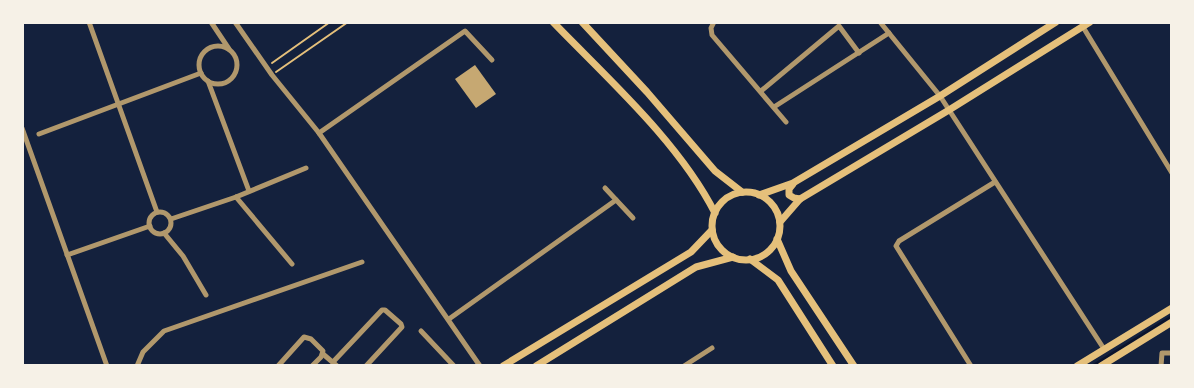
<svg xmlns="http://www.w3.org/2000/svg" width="1194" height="388" viewBox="0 0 1194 388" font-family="'Archivo Narrow',sans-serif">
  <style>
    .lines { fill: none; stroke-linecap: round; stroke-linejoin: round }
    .stream { stroke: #0b132b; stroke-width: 2.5 }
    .building { fill: #c6a872 }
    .path { stroke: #e5c07b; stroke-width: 2 }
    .minor { stroke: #b1986c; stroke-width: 5 }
    .secondary { stroke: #e5c07b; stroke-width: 7 }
  </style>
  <rect width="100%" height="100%" fill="#14213d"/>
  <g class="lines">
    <!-- stream -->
    <polyline class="stream" points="1092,366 1172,316"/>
  </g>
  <!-- building -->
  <polygon class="building" points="475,65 496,94 476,108 455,79"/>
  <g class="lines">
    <!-- path -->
    <g class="path">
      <polyline points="272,63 330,22"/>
      <polyline points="276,72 348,22"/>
    </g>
    <!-- minor -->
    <g class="minor">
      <polyline points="89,22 157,212"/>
      <polyline points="211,22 229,49"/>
      <polyline points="235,22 272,75 319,133 480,366"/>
      <polyline points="714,22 711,28 712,35 786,122"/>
      <polyline points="880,22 940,96 1104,349"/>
      <polyline points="1083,27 1172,173"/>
      <circle cx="218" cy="65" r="19"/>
      <polyline points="208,81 249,191"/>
      <polyline points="761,91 839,26 859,53"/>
      <polyline points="774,107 889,33"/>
      <polyline points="22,128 107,366"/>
      <polyline points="319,133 465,31 492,60"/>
      <polyline points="39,134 201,73"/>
      <polyline points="605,188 633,218"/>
      <polyline points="236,197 292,264"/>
      <circle cx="160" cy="223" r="11"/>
      <polyline points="171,219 236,197 306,168"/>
      <polyline points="164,233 183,256 206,295"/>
      <polyline points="67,255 150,226"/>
      <polyline points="449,319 616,200"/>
      <polyline points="421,331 454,366"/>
      <polyline points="323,354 337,366"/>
      <polyline points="333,362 382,310 385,310 401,324 402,327 366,366"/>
      <polyline points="137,366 143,352 164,331 362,262"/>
      <polyline points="278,366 304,337 311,339 323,351 321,357 312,366"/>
      <polyline points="684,366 712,348"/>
      <polyline points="971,366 896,246 899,241 995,182"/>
      <polyline points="1161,366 1162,353 1172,353"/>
    </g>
    <!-- secondary -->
    <g class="secondary">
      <path d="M553 22C608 79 679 142 715 213"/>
      <polyline points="582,22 647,92 715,171 742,192"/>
      <polyline points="793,184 789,189 789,195 794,198 800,199"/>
      <circle cx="746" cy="226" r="34"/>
      <polyline points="759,195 793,183 940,96 1056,22"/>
      <polyline points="780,222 800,199 949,110 1090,22"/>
      <polyline points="777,239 791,271 854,366"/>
      <polyline points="750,259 778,280 833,366"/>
      <polyline points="503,366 691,252 712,230"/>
      <polyline points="536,366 696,267 733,257"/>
      <polyline points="1077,366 1172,308"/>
      <polyline points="1101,366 1172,322"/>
    </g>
  </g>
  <!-- border -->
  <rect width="1194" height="388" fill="none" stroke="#f6f1e7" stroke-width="48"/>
</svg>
